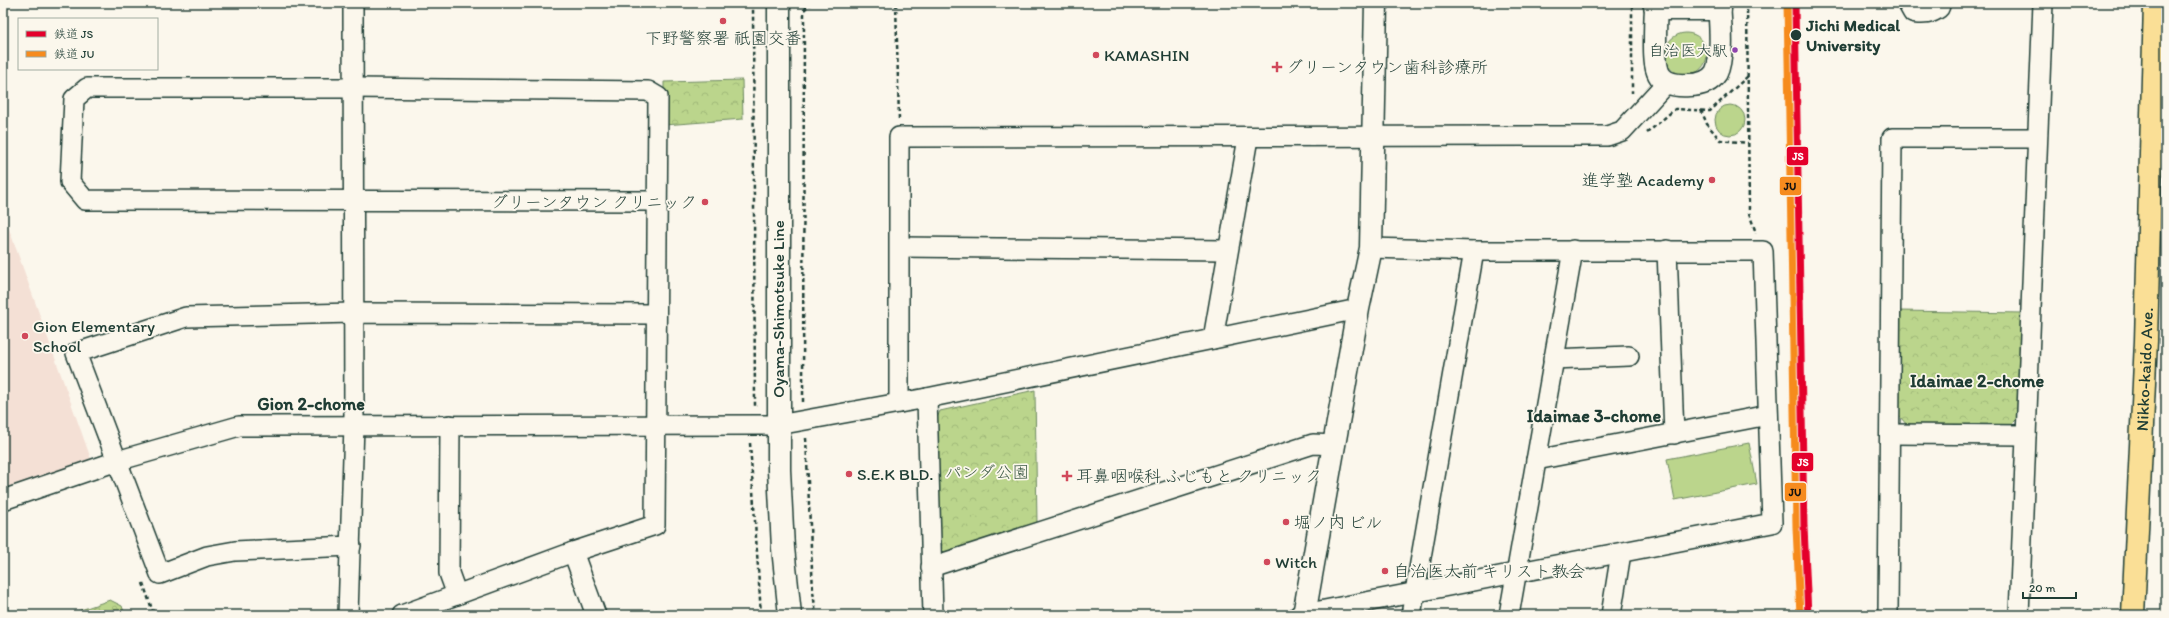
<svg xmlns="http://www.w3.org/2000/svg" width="2169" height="618" viewBox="0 0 2169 618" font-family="Itim,'Klee One',sans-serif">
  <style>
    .built { fill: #f4e0d5 }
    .park { fill: url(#park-crowns); stroke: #6d8960 }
    .garden { fill: #bbd58c; stroke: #6d8960 }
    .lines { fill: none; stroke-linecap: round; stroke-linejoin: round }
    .minor-casing { stroke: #1f3d34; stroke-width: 22 }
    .tertiary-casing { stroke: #1f3d34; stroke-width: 25 }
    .secondary-casing { stroke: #1f3d34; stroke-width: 25 }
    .trunk-casing { stroke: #1f3d34; stroke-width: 25 }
    .path { stroke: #1f3d34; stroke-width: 2.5; stroke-dasharray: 4 3; stroke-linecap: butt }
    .minor { stroke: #fbf7ec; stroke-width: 19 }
    .tertiary { stroke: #fbf7ec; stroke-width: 22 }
    .secondary { stroke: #fbf7ec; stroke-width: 22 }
    .trunk { stroke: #fadf96; stroke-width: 22 }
    .rail-1-casing { stroke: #fbf7ec; stroke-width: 10 }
    .rail-2-casing { stroke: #fbf7ec; stroke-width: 10 }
    .rail-1 { stroke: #e4002b; stroke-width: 7 }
    .rail-2 { stroke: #f68b1e; stroke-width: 7 }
    .poi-dot { fill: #d1495b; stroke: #fbf7ec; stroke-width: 1.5 }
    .stop-dot { fill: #1f3d34; stroke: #fbf7ec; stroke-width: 1.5 }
    .bus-dot { fill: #8e44ad; stroke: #fbf7ec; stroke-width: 1.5 }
    .labels { text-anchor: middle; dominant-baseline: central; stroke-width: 3.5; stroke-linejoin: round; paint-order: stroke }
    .bus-label { font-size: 16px; fill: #1f3d34; stroke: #fbf7ec; text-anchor: end }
    .stop-label { font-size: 17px; font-weight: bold; fill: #1f3d34; stroke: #fbf7ec; text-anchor: start }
    .poi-label { font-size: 17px; fill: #1f3d34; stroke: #fbf7ec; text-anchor: start }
    .street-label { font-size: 17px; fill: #1f3d34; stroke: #fbf7ec }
    .park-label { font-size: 17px; fill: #3e5b46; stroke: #fbf7ec }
    .neighbourhood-label { font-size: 18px; font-weight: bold; fill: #1f3d34; stroke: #fbf7ec }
    .line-badge { stroke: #fbf7ec; stroke-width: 1.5 }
    .badge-label { font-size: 11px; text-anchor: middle; font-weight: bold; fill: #fff }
    .pale-badge-label { font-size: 11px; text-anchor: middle; font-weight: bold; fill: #111 }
  </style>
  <defs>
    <pattern id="park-crowns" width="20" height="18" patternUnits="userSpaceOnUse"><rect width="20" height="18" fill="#bbd58c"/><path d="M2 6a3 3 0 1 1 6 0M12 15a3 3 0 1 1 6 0" fill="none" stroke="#a0b879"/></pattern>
  </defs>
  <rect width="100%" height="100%" fill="#fbf7ec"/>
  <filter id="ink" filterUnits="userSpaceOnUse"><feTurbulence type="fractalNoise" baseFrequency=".025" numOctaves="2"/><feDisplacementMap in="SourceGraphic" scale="8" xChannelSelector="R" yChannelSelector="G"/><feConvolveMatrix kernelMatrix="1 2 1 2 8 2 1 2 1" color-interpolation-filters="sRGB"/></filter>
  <g filter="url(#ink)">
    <!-- built -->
    <g class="built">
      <polygon points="3,212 91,459 3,491"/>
      <polygon points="2164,286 2166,286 2166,398 2159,399"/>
    </g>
    <!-- park -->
    <g class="park">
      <polygon points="742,80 743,119 664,125 664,82"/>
      <polygon points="1899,311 2023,313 2019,417 2009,427 1909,427 1899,416"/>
      <polygon points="1035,390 1037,524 950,553 944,552 939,546 936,420 940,411"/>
      <polygon points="110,600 122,606 125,615 66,615"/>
    </g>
    <!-- garden -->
    <g class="garden">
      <circle cx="1686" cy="54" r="21"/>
      <circle cx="1730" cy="120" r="15"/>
      <polygon points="1749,443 1757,484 1675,500 1667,459"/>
    </g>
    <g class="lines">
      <!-- minor casing -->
      <g class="minor-casing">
        <g id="minor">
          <polyline points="900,247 1227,250"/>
          <polyline points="1667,250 1674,434"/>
          <polyline points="1213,339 1248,138"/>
          <polyline points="1553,359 1629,356"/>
          <polyline points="927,398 933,615"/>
          <polyline points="899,403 899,137 1607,136 1622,131 1667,82"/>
          <polyline points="450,425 449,573 457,595"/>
          <polyline points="1890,434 2026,435"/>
          <polyline points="1536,460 1768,415"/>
          <polyline points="3,500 117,461 239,426 778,425 927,398 1358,309"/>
          <polyline points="351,546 235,551 207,556 160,574 76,353 186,317 353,313 656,314"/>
          <polyline points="573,552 596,615"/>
          <polyline points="931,567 1313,444 1335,445"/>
          <polyline points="348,615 354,425 353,3"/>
          <polyline points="402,615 573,552 655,525 658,97 648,91 353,88 87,88 74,99 70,182 85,200 657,201"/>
          <polyline points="1299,615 1772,523 1763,251 1474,251 1371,248"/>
          <polyline points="1411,615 1474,251"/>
          <polyline points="1509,615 1573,250"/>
          <polyline points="1611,615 1621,553"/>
          <polyline points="1888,615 1892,138 2037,138"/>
          <polyline points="2019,615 2043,3"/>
        </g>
      </g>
      <!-- tertiary casing -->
      <g class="tertiary-casing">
        <g id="tertiary">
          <path d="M1654 3 1656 9C1655 21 1655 34 1655 46 1655 73 1658 87 1689 85 1699 85 1710 82 1716 73 1724 57 1720 21 1719 3"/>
          <path d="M1909 3 1914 12C1924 13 1930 13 1938 7L1939 3"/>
          <polyline points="1656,9 1720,9"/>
          <polyline points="1304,615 1358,309 1371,248 1376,3"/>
        </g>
      </g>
      <!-- secondary casing -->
      <g class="secondary-casing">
        <polyline id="secondary" points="779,3 779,470 783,548 790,615"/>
      </g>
      <!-- trunk casing -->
      <g class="trunk-casing">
        <g id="trunk">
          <path id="s1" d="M2133 615 2146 341 2155 3"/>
        </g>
      </g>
      <!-- path -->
      <g class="path">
        <polyline points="752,3 753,5 755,408"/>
        <polyline points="896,3 899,120"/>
        <polyline points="1626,3 1632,6 1632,93"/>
        <polyline points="1747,3 1749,213 1756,233"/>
        <polyline points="1701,110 1707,124 1720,140 1748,143"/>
        <polyline points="1647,133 1675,109 1710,111 1748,76"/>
        <polyline points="803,402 804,10 811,3"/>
        <polyline points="806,438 813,591 816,615"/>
        <polyline points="750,443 761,615"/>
        <polyline points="143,583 154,615"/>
      </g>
      <!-- minor -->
      <use href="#minor" class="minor"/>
      <!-- tertiary -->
      <use href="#tertiary" class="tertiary"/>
      <!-- secondary -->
      <use href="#secondary" class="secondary"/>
      <!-- trunk -->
      <use href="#trunk" class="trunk"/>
      <!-- rail-1 casing -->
      <g class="rail-1-casing">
        <polyline id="rail-1" points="1795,3 1804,527 1808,615"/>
      </g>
      <!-- rail-2 casing -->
      <g class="rail-2-casing">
        <polyline id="rail-2" points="1787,3 1796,527 1800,615"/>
      </g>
      <!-- rail-1 -->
      <use href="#rail-1" class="rail-1"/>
      <!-- rail-2 -->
      <use href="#rail-2" class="rail-2"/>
    </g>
  </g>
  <!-- markers -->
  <g class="poi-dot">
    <circle cx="723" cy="21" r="4"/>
    <circle cx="1096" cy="55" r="4"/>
    <path d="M1275 61h4v4h4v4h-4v4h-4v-4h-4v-4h4z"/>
    <circle cx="1712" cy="180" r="4"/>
    <circle cx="705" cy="202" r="4"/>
    <circle cx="25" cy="336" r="4"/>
    <circle cx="849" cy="474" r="4"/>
    <path d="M1065 470h4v4h4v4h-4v4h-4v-4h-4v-4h4z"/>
    <circle cx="1286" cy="522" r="4"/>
    <circle cx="1267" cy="562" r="4"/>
    <circle cx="1385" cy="571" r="4"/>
  </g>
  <circle class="stop-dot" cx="1796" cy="35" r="6"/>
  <circle class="bus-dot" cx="1735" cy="50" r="3.5"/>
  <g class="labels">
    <!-- bus labels -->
    <g class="bus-label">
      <text x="1728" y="50">自治医大駅</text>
    </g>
    <!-- stop labels -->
    <g class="stop-label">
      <text x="1806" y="25">Jichi Medical<tspan x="1806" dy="20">University</tspan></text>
    </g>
    <!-- poi labels -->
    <g class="poi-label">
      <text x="723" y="38" text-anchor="middle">下野警察署 祇園交番</text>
      <text x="1104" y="55">KAMASHIN</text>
      <text x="1286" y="67">グリーンタウン歯科診療所</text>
      <text x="1704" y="180" text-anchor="end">進学塾 Academy</text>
      <text x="697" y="202" text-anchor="end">グリーンタウン クリニック</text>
      <text x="33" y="326">Gion Elementary<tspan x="33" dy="20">School</tspan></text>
      <text x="857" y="474">S.E.K BLD.</text>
      <text x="1076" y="476">耳鼻咽喉科 ふじもと クリニック</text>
      <text x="1294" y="522">堀ノ内 ビル</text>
      <text x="1275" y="562">Witch</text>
      <text x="1393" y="571">自治医大前 キリスト教会</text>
    </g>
    <!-- street labels -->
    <g class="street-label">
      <text transform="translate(778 309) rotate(-90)">Oyama-Shimotsuke Line</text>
      <text stroke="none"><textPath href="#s1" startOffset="246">Nikko-kaido Ave.</textPath></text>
    </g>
    <!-- park labels -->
    <g class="park-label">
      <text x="987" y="472">パンダ公園</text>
    </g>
    <!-- neighbourhood labels -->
    <g class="neighbourhood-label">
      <text x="1977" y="381">Idaimae 2-chome</text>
      <text x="311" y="404">Gion 2-chome</text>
      <text x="1594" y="416">Idaimae 3-chome</text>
    </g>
  </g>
  <g class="line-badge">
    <rect x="1786" y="146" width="23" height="20" rx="4" fill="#e4002b"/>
    <rect x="1779" y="176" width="23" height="20" rx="4" fill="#f68b1e"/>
    <rect x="1791" y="452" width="23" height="20" rx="4" fill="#e4002b"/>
    <rect x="1784" y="482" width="23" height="20" rx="4" fill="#f68b1e"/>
  </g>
  <g class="badge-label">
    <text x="1798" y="160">JS</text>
    <text x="1803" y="466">JS</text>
  </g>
  <g class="pale-badge-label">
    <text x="1790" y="190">JU</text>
    <text x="1795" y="496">JU</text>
  </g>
  <!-- margin -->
  <rect width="2169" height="618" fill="none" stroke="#fbf7ec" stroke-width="16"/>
  <rect x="8" y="8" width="2153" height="602" fill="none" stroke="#1f3d34" stroke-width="1.5" filter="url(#ink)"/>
  <!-- legend -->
  <rect x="18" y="18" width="140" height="52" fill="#fbf7ec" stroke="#a3ada2"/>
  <rect x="26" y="31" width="20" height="6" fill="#e4002b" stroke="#a3ada2"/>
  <text x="54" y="38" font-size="12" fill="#1f3d34">鉄道 JS</text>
  <rect x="26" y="51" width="20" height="6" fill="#f68b1e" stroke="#a3ada2"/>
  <text x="54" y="58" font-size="12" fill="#1f3d34">鉄道 JU</text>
  <!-- scale -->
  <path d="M2023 592v6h53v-6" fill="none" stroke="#1f3d34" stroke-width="2"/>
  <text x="2029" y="592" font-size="12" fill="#1f3d34" stroke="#fbf7ec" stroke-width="3" paint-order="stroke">20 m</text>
</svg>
